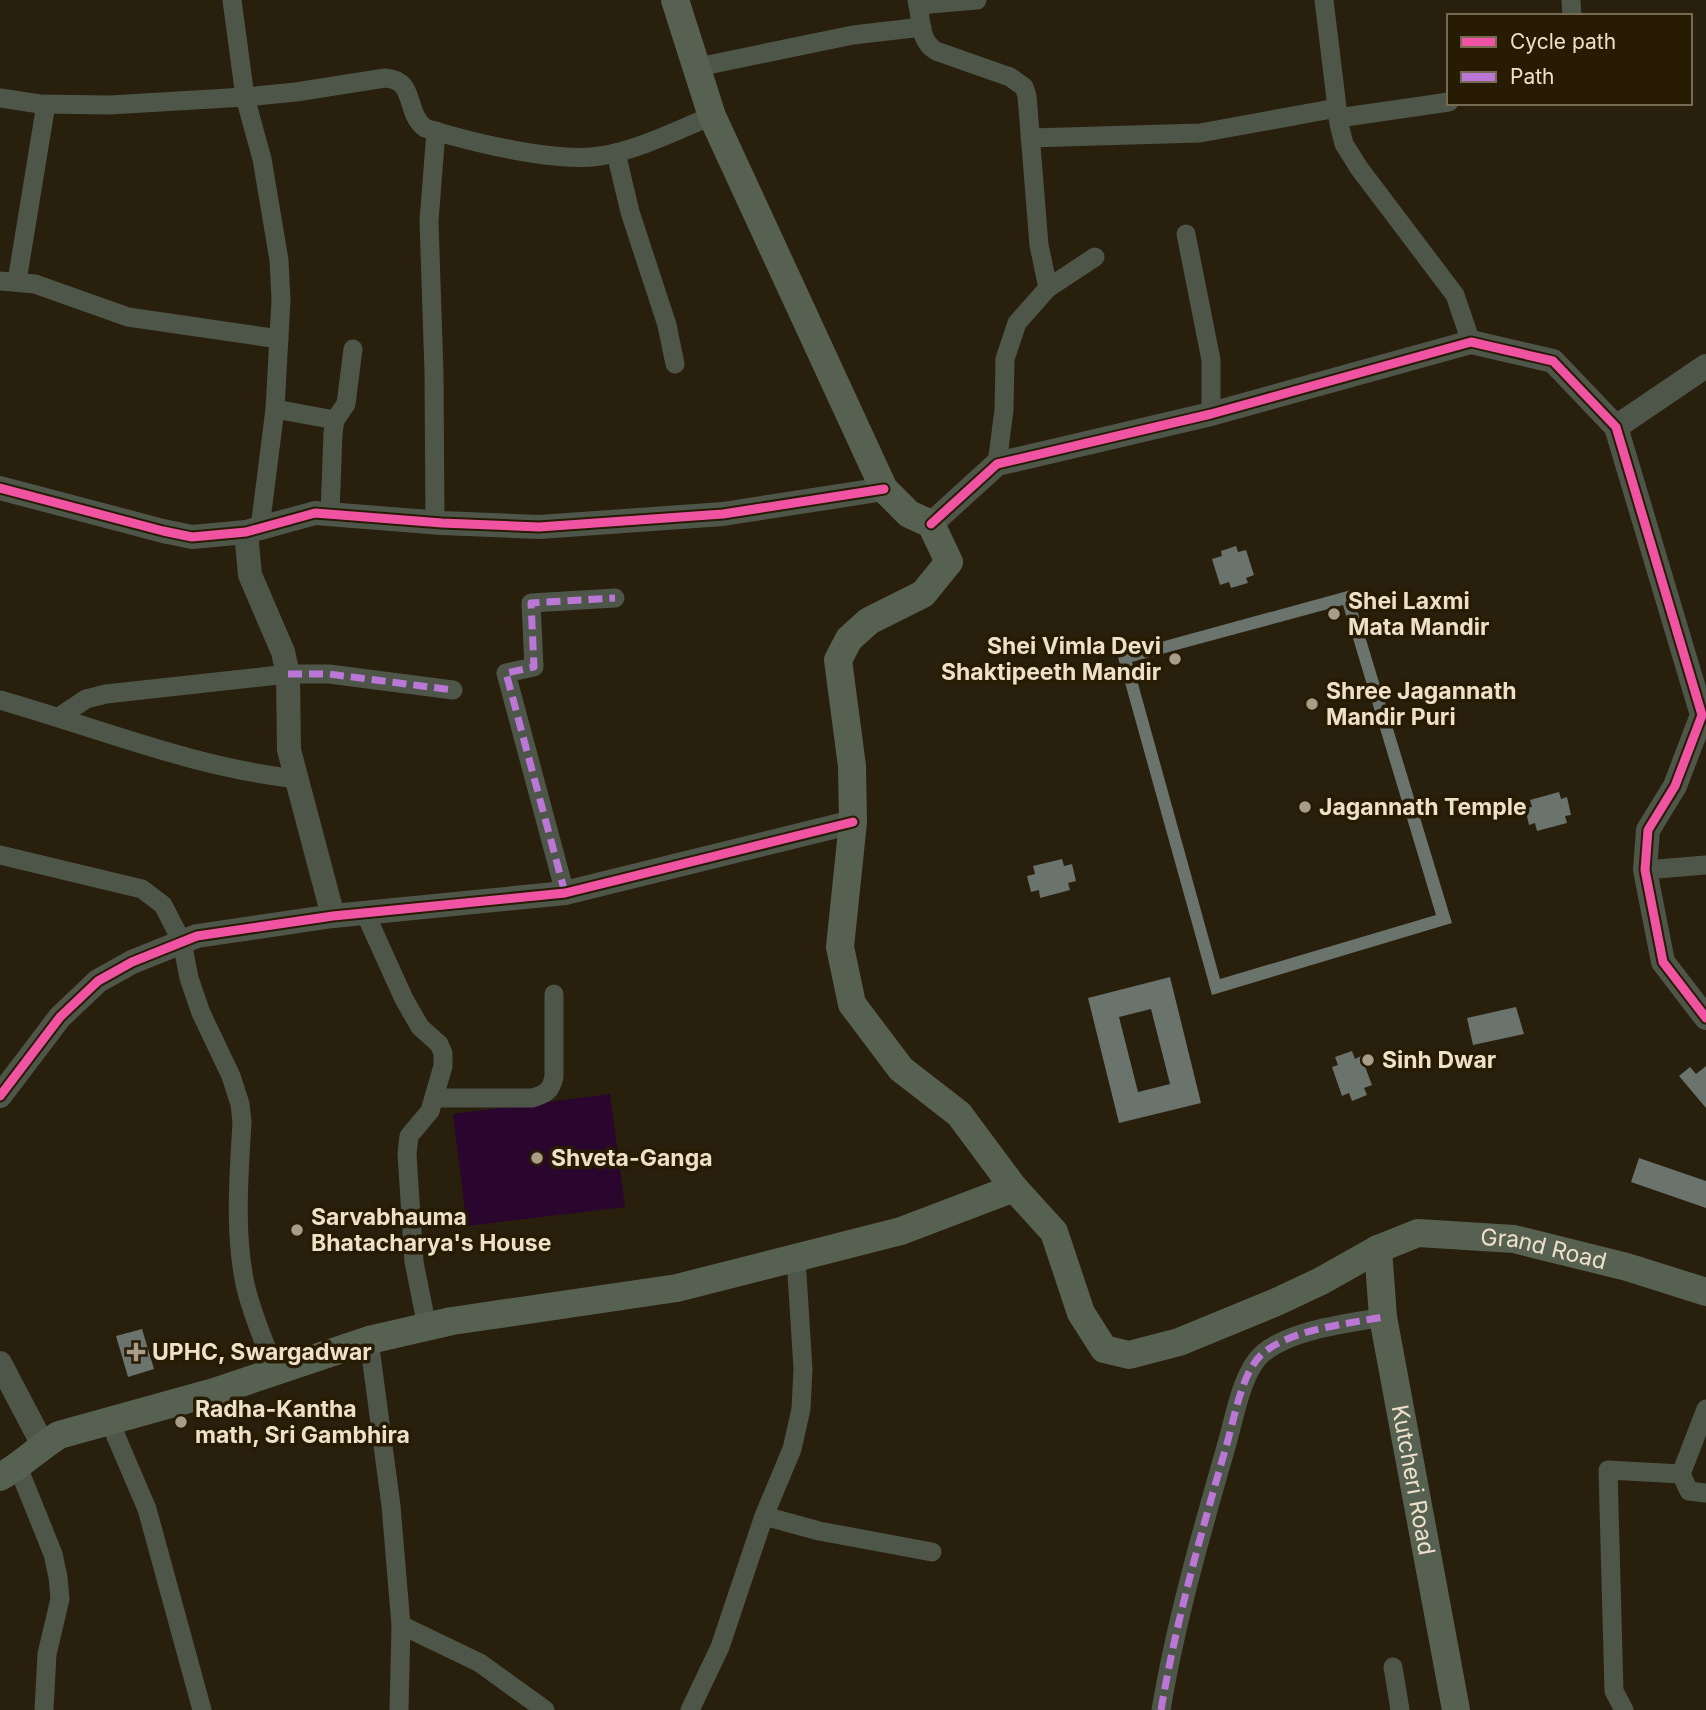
<svg xmlns="http://www.w3.org/2000/svg" width="1706" height="1710" viewBox="0 0 1706 1710" font-family="Inter,sans-serif">
  <style>
    .water { fill: #2a052d }
    .building { fill: #6a736c; fill-rule: evenodd }
    .lines { fill: none; stroke-linecap: round; stroke-linejoin: round }
    .minor { stroke: #4e5649; stroke-width: 19 }
    .tertiary { stroke: #4e5649; stroke-width: 24 }
    .secondary { stroke: #576151; stroke-width: 28 }
    .quiet { stroke: #ba77d6; stroke-width: 7; stroke-dasharray: 14 7; stroke-linecap: butt }
    .cycleway-casing { stroke: #271b04; stroke-width: 13 }
    .cycleway { stroke: #f153a3; stroke-width: 9 }
    .poi-dot { fill: #a99d88; stroke: #271b04; stroke-width: 2.5 }
    .labels { text-anchor: middle; dominant-baseline: central; stroke-width: 7; stroke-linejoin: round; paint-order: stroke }
    .poi-label { font-size: 23px; font-weight: bold; fill: #eee1ca; stroke: #271b04; text-anchor: start }
    .street-label { font-size: 23px; fill: #eee1ca; stroke: #271b04 }
  </style>
  <rect width="100%" height="100%" fill="#281f0c"/>
  <!-- water -->
  <polygon class="water" points="610,1094 625,1207 467,1226 453,1114"/>
  <!-- building -->
  <g class="building">
    <polygon points="1236,546 1238,552 1246,550 1254,575 1246,578 1248,583 1231,588 1229,582 1220,585 1212,559 1222,556 1221,551"/>
    <path d="M1351 590 1452 923 1212 995 1117 654ZM1343 605 1436 915 1220 979 1132 662Z"/>
    <polygon points="1559,792 1561,799 1567,797 1571,815 1565,816 1567,823 1537,831 1535,823 1529,825 1525,808 1532,807 1530,800"/>
    <polygon points="1062,859 1064,866 1072,864 1076,881 1068,883 1070,890 1040,898 1039,890 1031,892 1027,876 1035,874 1033,866"/>
    <path d="M1170 977 1201 1103 1119 1123 1088 998ZM1151 1009 1170 1084 1138 1092 1119 1017Z"/>
    <polygon points="1516,1007 1524,1034 1473,1045 1467,1018"/>
    <polygon points="1352,1051 1355,1059 1361,1056 1372,1085 1364,1088 1367,1095 1352,1101 1349,1093 1342,1096 1332,1067 1338,1065 1335,1057"/>
    <polygon points="1706,1066 1706,1108 1679,1076 1690,1067 1696,1074"/>
    <polygon points="1639,1158 1706,1181 1706,1208 1631,1182"/>
    <polygon points="142,1329 154,1369 128,1377 116,1336"/>
  </g>
  <g class="lines">
    <!-- minor -->
    <g class="minor">
      <path d="M232 0 245 97 296 92 385 78C417 80 404 112 425 128 470 142 555 163 600 156 639 150 677 130 712 116"/>
      <path d="M917 0C922 19 918 40 936 51L1010 77 1024 87 1027 96 1039 245 1048 288 1095 257"/>
      <polyline points="1324,0 1339,124 1344,144 1359,168 1455,295 1471,342"/>
      <polyline points="1571,0 1572,16"/>
      <polyline points="918,5 977,0"/>
      <polyline points="698,67 853,35 922,27"/>
      <polyline points="0,98 40,104 110,105 245,97 262,159 279,260 281,300 275,409 260,528"/>
      <polyline points="1338,118 1449,102"/>
      <polyline points="1030,138 1200,133 1337,108"/>
      <polyline points="616,153 630,212 667,325 675,364"/>
      <polyline points="1186,234 1211,360 1211,414"/>
      <polyline points="0,281 35,284 128,317 279,339"/>
      <polyline points="17,281 46,104"/>
      <polyline points="275,409 335,420"/>
      <polyline points="997,464 1004,410 1005,359 1017,323 1048,288"/>
      <polyline points="330,514 333,433 335,420 346,404 353,349"/>
      <polyline points="435,522 434,373 429,221 436,131"/>
      <path d="M0 700C98 728 195 768 298 779"/>
      <polyline points="59,717 86,699 106,694 288,674 329,674 453,690"/>
      <path d="M0 855 142 889 163 905 182 942 189 978 201 1013 231 1076 240 1104 242 1122C239 1175 234 1231 245 1284 252 1314 264 1343 276 1371"/>
      <polyline points="1645,870 1706,865"/>
      <polyline points="565,893 506,673 534,667 531,603 615,598"/>
      <polyline points="365,913 404,999 420,1027 439,1044 443,1053 443,1066 430,1111 409,1136 407,1154 414,1262 427,1327"/>
      <path d="M434 1098H532C546 1094 551 1091 554 1077V994"/>
      <polyline points="369,1340 391,1506 401,1625 399,1710"/>
      <polyline points="109,1420 147,1509 202,1710"/>
      <polyline points="18,1467 53,1554 58,1577 60,1599 47,1654 44,1710"/>
      <polyline points="1681,1474 1706,1409"/>
      <polyline points="764,1516 819,1531 932,1552"/>
      <polyline points="401,1625 480,1663 545,1710"/>
      <polyline points="1393,1667 1400,1710"/>
      <polyline points="690,1710 720,1647 764,1516 792,1449 801,1409 803,1369 796,1258"/>
      <path d="M1161 1710C1176 1621 1201 1534 1226 1447 1234 1421 1241 1373 1262 1354 1291 1329 1347 1324 1383 1317"/>
      <polyline points="1624,1710 1614,1691 1608,1470 1681,1474 1689,1491 1706,1493"/>
    </g>
    <!-- tertiary -->
    <g class="tertiary">
      <polyline points="1616,427 1706,366"/>
      <polyline points="0,488 163,531 192,537 246,532 315,513 442,523 539,527 723,514 884,489"/>
      <polyline points="931,524 997,464 1211,414 1471,342 1553,361 1616,427 1702,715 1675,786 1648,830 1645,870 1663,962 1706,1018"/>
      <polyline points="246,532 250,575 283,652 288,674 289,750 333,916"/>
      <polyline points="0,1096 60,1017 98,981 132,962 197,936 333,916 565,893 853,822"/>
      <polyline points="0,1363 43,1445"/>
    </g>
    <!-- secondary -->
    <g class="secondary">
      <path id="s1" d="M675 0 712 116 884 489 909 514 931 524 949 562 923 594 869 621 849 639 838 660 852 766 853 822 840 947 852 1004 901 1069 959 1114 1014 1188 1054 1232 1081 1313 1104 1349 1129 1355 1179 1342 1274 1303 1321 1281 1378 1249 1418 1233 1514 1239 1627 1267 1706 1292"/>
      <path id="s2" d="M1378 1249 1383 1317 1456 1710"/>
      <path d="M0 1477C22 1465 38 1448 59 1435L214 1392 369 1340 452 1321 677 1288 901 1231 1014 1188"/>
    </g>
    <!-- quiet -->
    <g class="quiet">
      <polyline points="288,674 329,674 453,690"/>
      <polyline points="565,893 506,673 534,667 531,603 615,598"/>
      <path d="M1161 1710C1176 1621 1201 1534 1226 1447 1234 1421 1241 1373 1262 1354 1291 1329 1347 1324 1383 1317"/>
    </g>
    <!-- cycleway casing -->
    <g class="cycleway-casing">
      <g id="cycleway">
        <polyline points="0,488 163,531 192,537 246,532 315,513 442,523 539,527 723,514 884,489"/>
        <polyline points="931,524 997,464 1211,414 1471,342 1553,361 1616,427 1702,715 1675,786 1648,830 1645,870 1663,962 1706,1018"/>
        <polyline points="0,1096 60,1017 98,981 132,962 197,936 333,916 565,893 853,822"/>
      </g>
    </g>
    <!-- cycleway -->
    <use href="#cycleway" class="cycleway"/>
  </g>
  <!-- markers -->
  <g class="poi-dot">
    <circle cx="1334" cy="614" r="7"/>
    <circle cx="1175" cy="659" r="7"/>
    <circle cx="1312" cy="704" r="7"/>
    <circle cx="1305" cy="807" r="7"/>
    <circle cx="1368" cy="1060" r="7"/>
    <circle cx="537" cy="1158" r="7"/>
    <circle cx="297" cy="1230" r="7"/>
    <path d="M132.5 1341.5h7v7h7v7h-7v7h-7v-7h-7v-7h7z"/>
    <circle cx="181" cy="1422" r="7"/>
  </g>
  <g class="labels">
    <!-- poi labels -->
    <g class="poi-label">
      <text x="1348" y="601">Shei Laxmi<tspan x="1348" dy="26">Mata Mandir</tspan></text>
      <text x="1161" y="646" text-anchor="end">Shei Vimla Devi<tspan x="1161" dy="26">Shaktipeeth Mandir</tspan></text>
      <text x="1326" y="691">Shree Jagannath<tspan x="1326" dy="26">Mandir Puri</tspan></text>
      <text x="1319" y="807">Jagannath Temple</text>
      <text x="1382" y="1060">Sinh Dwar</text>
      <text x="551" y="1158">Shveta-Ganga</text>
      <text x="311" y="1217">Sarvabhauma<tspan x="311" dy="26">Bhatacharya's House</tspan></text>
      <text x="152" y="1352">UPHC, Swargadwar</text>
      <text x="195" y="1409">Radha-Kantha<tspan x="195" dy="26">math, Sri Gambhira</tspan></text>
    </g>
    <!-- street labels -->
    <g class="street-label">
      <text stroke="none"><textPath href="#s1" startOffset="2035">Grand Road</textPath></text>
      <text stroke="none"><textPath href="#s2" startOffset="234">Kutcheri Road</textPath></text>
    </g>
  </g>
  <!-- legend -->
  <rect x="1447" y="14" width="245" height="91" fill="#271b04" stroke="#776a53" stroke-width="2"/>
  <rect x="1461" y="37" width="35" height="10" fill="#f153a3" stroke="#776a53" stroke-width="2"/>
  <text x="1510" y="49" font-size="21" fill="#eee1ca">Cycle path</text>
  <rect x="1461" y="72" width="35" height="10" fill="#ba77d6" stroke="#776a53" stroke-width="2"/>
  <text x="1510" y="84" font-size="21" fill="#eee1ca">Path</text>
</svg>
